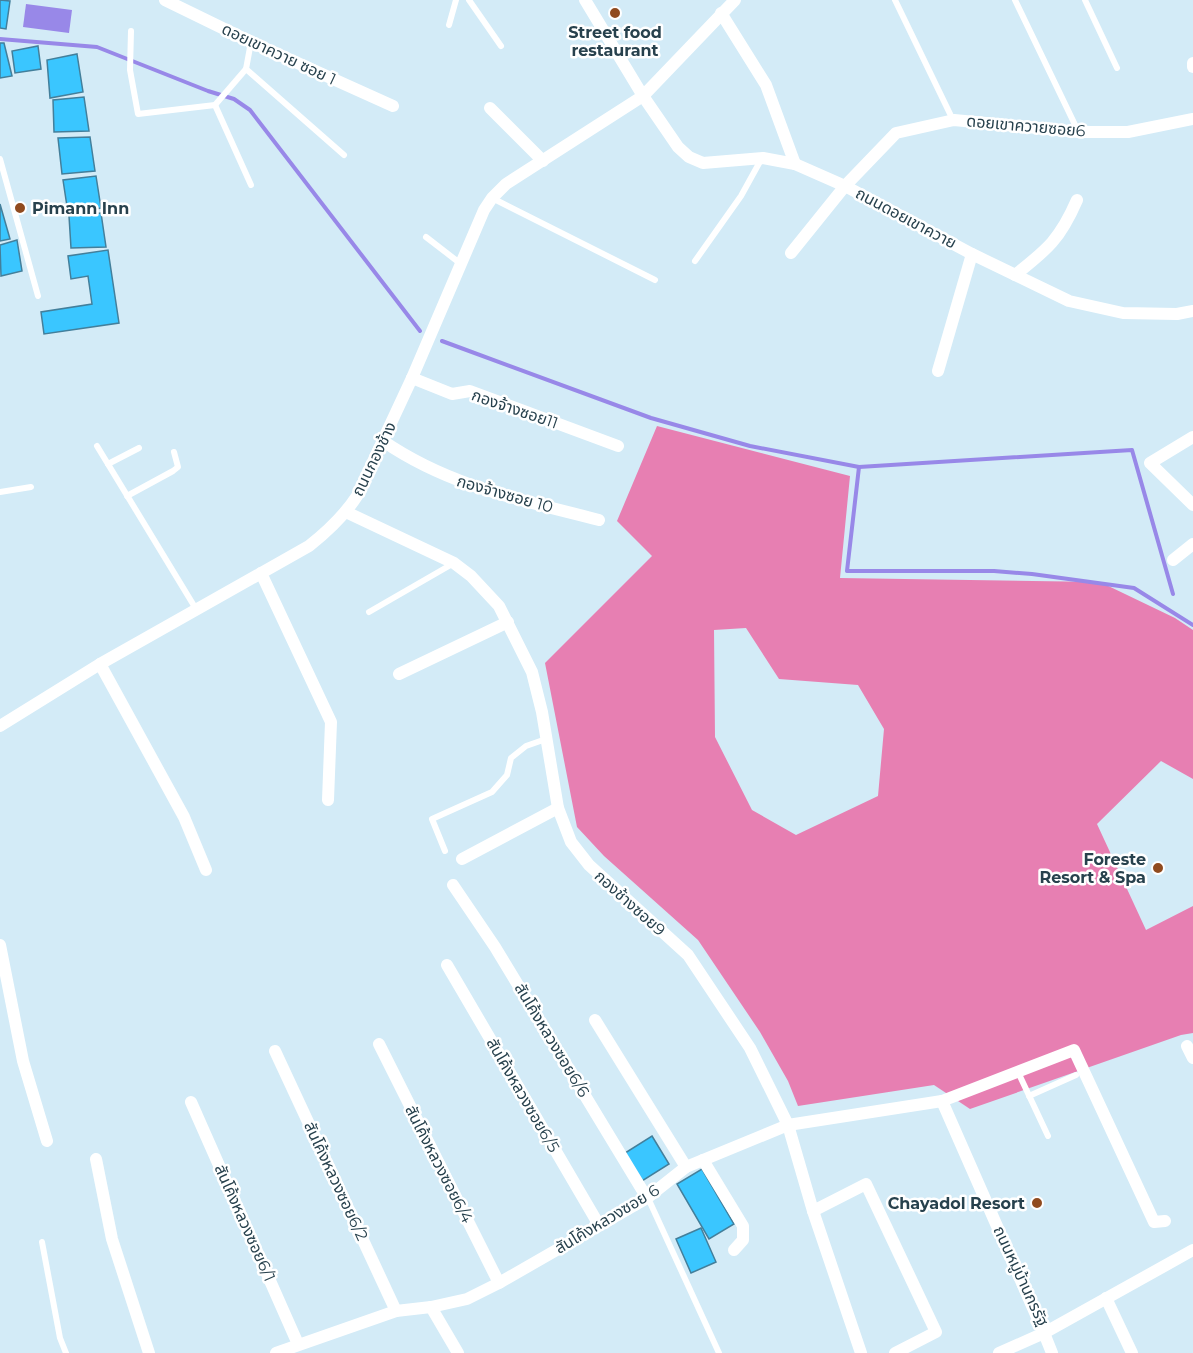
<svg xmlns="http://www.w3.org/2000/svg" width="1193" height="1353" viewBox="0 0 1193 1353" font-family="Montserrat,'Noto Sans Thai',sans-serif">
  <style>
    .forest { fill: #e77fb2; fill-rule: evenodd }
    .water { fill: #9888e8 }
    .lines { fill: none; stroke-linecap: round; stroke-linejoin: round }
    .stream { stroke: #9888e8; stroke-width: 4 }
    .building { fill: #3ac6ff; stroke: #437f9b; stroke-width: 1.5 }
    .lane { stroke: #fff; stroke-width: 6 }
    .street { stroke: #fff; stroke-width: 12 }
    .poi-dot { fill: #904b1f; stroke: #fff; stroke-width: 2 }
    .labels { text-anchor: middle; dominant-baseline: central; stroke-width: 5; stroke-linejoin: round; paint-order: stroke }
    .poi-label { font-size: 16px; font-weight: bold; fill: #27414d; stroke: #fff; text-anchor: end }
    .street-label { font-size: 16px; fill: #27414d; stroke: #fff }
  </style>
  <rect width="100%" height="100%" fill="#d3ebf7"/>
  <!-- forest -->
  <path class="forest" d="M657 426 850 476 840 578 1100 582 1175 618 1193 630V779L1161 761 1097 824 1146 930 1193 906V1033L1181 1035 970 1109 934 1085 798 1106 788 1081 760 1032 698 940 604 856 577 827 545 663 652 556 617 521ZM746 628 779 679 858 685 884 729 878 796 796 835 752 810 715 737 714 630Z"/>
  <!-- water -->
  <polygon class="water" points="26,4 72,10 69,33 23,27"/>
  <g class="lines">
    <!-- stream -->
    <g class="stream">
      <polyline points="0,39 97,47 208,91 234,99 250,110 420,331"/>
      <polyline points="442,341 651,418 750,446 859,467 1132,450 1173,594"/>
      <polyline points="859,467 847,571 994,571 1032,574 1134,588 1193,625"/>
    </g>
  </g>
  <!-- building -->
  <g class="building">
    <polygon points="0,0 10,1 6,29 0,28"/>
    <polygon points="0,43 4,43 12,76 0,78"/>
    <polygon points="38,46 41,69 15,73 12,51"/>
    <polygon points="77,54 83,92 50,98 47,60"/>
    <polygon points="84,97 89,131 54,132 53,100"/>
    <polygon points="90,137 95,171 62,174 58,138"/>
    <polygon points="96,176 101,208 68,213 63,180"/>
    <polygon points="0,204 10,239 0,241"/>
    <polygon points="101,213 106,247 71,248 69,216"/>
    <polygon points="17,240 22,271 1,276 0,245"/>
    <polygon points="108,250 119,323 44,334 41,312 92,304 88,276 71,279 68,256"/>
    <polygon points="652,1136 669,1164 642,1181 625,1153"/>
    <polygon points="702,1169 734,1224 709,1239 677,1184"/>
    <polygon points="701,1228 716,1262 691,1273 676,1239"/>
  </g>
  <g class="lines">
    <!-- lane -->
    <g class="lane">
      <polyline points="469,0 501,46"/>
      <polyline points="895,0 953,120"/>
      <polyline points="1015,0 1078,131"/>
      <polyline points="1085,0 1117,68"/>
      <polyline points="449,25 456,0"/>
      <polyline points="131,31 130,70 138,114 215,105 246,69 251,42"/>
      <polyline points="246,69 344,155"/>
      <polyline points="215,105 251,185"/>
      <polyline points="0,159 38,296"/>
      <polyline points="492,198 655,280"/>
      <polyline points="426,237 461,264"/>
      <polyline points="695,261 741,196 762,158"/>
      <polyline points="97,446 196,609"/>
      <polyline points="108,464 139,448"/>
      <polyline points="0,492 31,487"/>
      <polyline points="127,496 173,471 178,467 174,452"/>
      <polyline points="369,612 454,563"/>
      <polyline points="445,851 432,819 492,792 507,775 511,758 526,746 546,739"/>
      <polyline points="1018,1072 1048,1136"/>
      <polyline points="1029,1096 1076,1075"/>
      <polyline points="648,1198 719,1353"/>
      <polyline points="42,1242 60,1338 66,1353"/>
    </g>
    <!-- street -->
    <g class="street">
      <polyline points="165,0 251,42 393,106"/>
      <polyline points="585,0 643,96 678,147 689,157 703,163 763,158 795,164 845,186 972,254 1069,301 1123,313 1177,314 1193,311"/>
      <polyline points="721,13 766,85 795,164"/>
      <polyline points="1193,63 1193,67"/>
      <polyline points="490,108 543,161"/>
      <polyline points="791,253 845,186 896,133 954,120 1079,132 1128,132 1193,119"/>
      <path d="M1015 275C1048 249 1060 239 1077 200"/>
      <polyline points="938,371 972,254"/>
      <polyline points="412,378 452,394 470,391 618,446"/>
      <polyline points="1193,437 1150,463 1193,505"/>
      <path d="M383 441C450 487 522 500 599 520"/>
      <polyline points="346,512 454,563 471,576 499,606 532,672 542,712 558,808 571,842 589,865 688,955 750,1048 788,1125 813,1211 861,1353"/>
      <polyline points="1173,560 1193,544"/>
      <polyline points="261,573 331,722 328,800"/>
      <polyline points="100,664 184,817 206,870"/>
      <polyline points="399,674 508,622"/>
      <path d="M0 726 100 664 309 546C328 531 344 516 357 496L412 378 484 210 492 198 506 184 643 96 735 0"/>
      <polyline points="462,859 558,808"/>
      <polyline points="453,885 495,947 647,1198"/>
      <polyline points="0,945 23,1061 47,1141"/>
      <polyline points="447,965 599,1225"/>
      <polyline points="595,1020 686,1167"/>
      <polyline points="379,1044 499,1283"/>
      <polyline points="1187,1046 1193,1058"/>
      <polyline points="275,1051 396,1311"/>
      <polyline points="942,1101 1044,1333 1193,1250"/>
      <polyline points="191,1102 298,1344"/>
      <polyline points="96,1159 112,1239 149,1353"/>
      <polyline points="703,1160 743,1226 743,1240 734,1250"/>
      <polyline points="813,1211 866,1184 936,1332 895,1353"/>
      <polyline points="1106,1298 1132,1353"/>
      <polyline points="431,1307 458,1353"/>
      <polyline points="276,1353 396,1311 431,1307 467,1299 499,1283 647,1198 686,1167 788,1125 942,1101 1074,1050 1154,1222 1165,1221"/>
      <polyline points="999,1353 1044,1333 1052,1353"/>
    </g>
  </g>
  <!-- markers -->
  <g class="poi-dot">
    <circle cx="615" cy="13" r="6"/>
    <circle cx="20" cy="208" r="6"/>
    <circle cx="1158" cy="868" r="6"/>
    <circle cx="1037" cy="1203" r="6"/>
  </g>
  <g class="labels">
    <!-- poi labels -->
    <g class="poi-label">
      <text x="615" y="32" text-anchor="middle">Street food<tspan x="615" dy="18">restaurant</tspan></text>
      <text x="32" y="208" text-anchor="start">Pimann Inn</text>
      <text x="1146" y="859">Foreste<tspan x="1146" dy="18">Resort &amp; Spa</tspan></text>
      <text x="1025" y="1203">Chayadol Resort</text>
    </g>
    <!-- street labels -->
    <g class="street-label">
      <text transform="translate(279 54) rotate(25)">ดอยเขาควาย ซอย 1</text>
      <text transform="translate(1026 126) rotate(5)">ดอยเขาควายซอย6</text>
      <text transform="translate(906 218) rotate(28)">ถนนดอยเขาควาย</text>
      <text transform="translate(515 409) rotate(19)">กองจ้างซอย11</text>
      <text transform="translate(374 459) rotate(-64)">ถนนกองช้าง</text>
      <text transform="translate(505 494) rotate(16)">กองจ้างซอย 10</text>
      <text transform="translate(630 903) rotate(42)">กองช้างซอย9</text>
      <text transform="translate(552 1040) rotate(59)">สันโค้งหลวงซอย6/6</text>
      <text transform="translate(523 1095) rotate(60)">สันโค้งหลวงซอย6/5</text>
      <text transform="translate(439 1164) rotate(63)">สันโค้งหลวงซอย6/4</text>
      <text transform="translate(336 1181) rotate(65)">สันโค้งหลวงซอย6/2</text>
      <text transform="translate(607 1219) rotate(-31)">สันโค้งหลวงซอย 6</text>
      <text transform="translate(245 1223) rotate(66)">สันโค้งหลวงซอย6/1</text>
      <text transform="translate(1021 1276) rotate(65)">ถนนหมู่บ้านกรรัฐ</text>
    </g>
  </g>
</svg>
